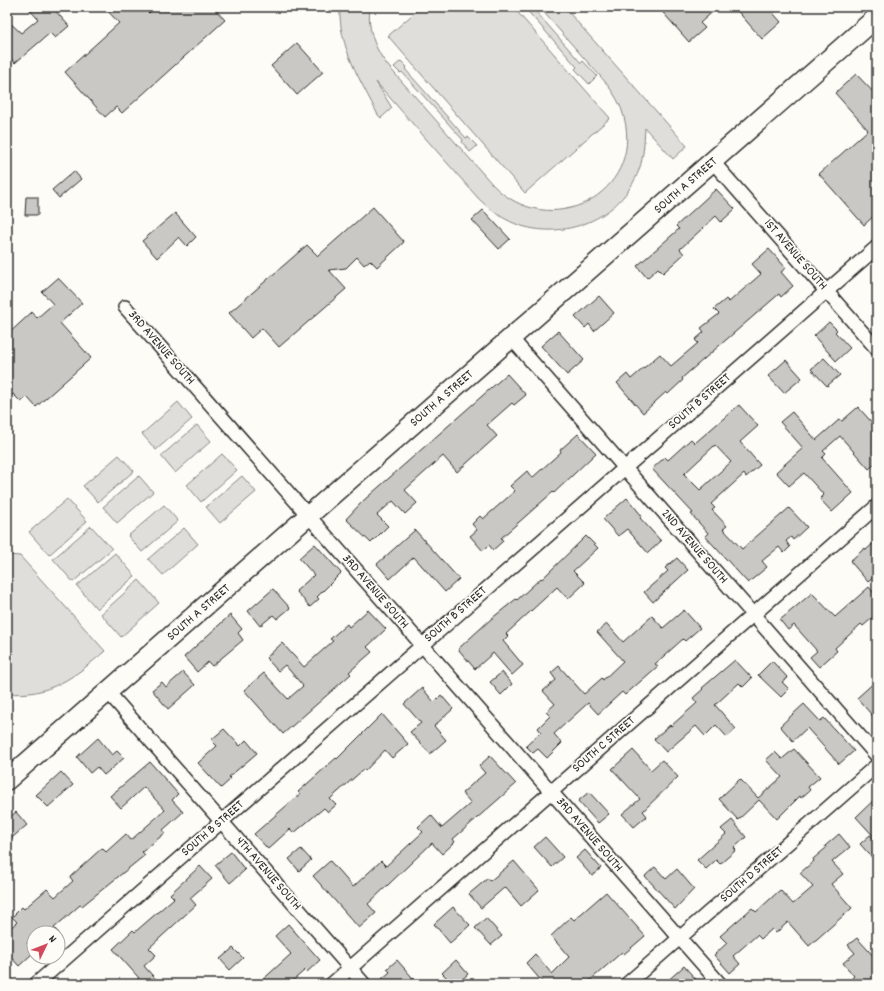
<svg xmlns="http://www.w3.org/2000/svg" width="884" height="991" viewBox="0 0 884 991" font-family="Dekko,sans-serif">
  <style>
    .green { fill: #dfdeda; stroke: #858482 }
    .building { fill: #c9c8c4; stroke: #2b2b2b; fill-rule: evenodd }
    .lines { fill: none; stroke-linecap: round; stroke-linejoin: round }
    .street-casing { stroke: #2b2b2b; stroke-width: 16 }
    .secondary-casing { stroke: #2b2b2b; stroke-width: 22 }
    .street { stroke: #fdfcf7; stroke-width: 13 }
    .secondary { stroke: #fdfcf7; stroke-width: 19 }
    .labels { text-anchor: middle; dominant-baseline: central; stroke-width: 3.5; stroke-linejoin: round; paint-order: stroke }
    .street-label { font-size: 13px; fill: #2b2b2b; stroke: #fdfcf7 }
  </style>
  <rect width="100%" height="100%" fill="#fdfcf7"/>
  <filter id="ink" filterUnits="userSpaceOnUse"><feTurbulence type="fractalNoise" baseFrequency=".025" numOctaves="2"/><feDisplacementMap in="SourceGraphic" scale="8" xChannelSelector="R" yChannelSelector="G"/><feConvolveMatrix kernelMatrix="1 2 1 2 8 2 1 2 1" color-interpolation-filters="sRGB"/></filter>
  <g filter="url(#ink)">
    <!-- green -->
    <g class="green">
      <path d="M340 7H370C367 29 375 50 389 67L493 185C550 243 644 194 624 117 618 93 599 75 583 57 568 40 554 24 539 7H564L687 146 673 159 645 128C644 142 644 156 639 170 621 219 563 242 516 224 501 218 489 209 478 198L376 82 392 108 381 118 378 115C361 81 338 46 340 7Z"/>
      <polygon points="421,7 513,7 610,118 525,193 388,36"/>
      <polygon points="524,7 532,7 581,63 583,61 597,76 589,84 575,69 577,67"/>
      <polygon points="401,61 407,67 405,69 466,138 468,137 477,146 470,152 462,142 463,140 402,72 400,73 394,67"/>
      <polygon points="178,402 192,419 156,450 142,434"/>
      <polygon points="197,425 211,441 175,473 161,456"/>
      <polygon points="222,454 237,470 201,502 187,485"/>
      <polygon points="119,455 134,471 98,502 83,486"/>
      <polygon points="139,476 153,492 117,523 103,507"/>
      <polygon points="242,476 256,492 220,523 206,507"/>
      <polygon points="67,499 87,521 49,555 29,532"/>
      <polygon points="164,505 178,521 142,552 128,536"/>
      <polygon points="91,526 112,549 73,582 53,559"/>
      <polygon points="184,528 198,544 163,575 148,559"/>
      <polygon points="115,553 135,576 97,609 77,586"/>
      <path d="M7 555 20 556 105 651C76 676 48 698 7 693Z"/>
      <polygon points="139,580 159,603 121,637 101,614"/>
    </g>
    <!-- building -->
    <g class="building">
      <polygon points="27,7 52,7 69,26 55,38 50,33 15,63 7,54 7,20 21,33 38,19"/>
      <polygon points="104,7 143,7 149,13 155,7 213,7 225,20 122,113 116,107 105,117 65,72 119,23"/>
      <polygon points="658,7 718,7 700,23 705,28 689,42"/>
      <polygon points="734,7 780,7 773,13 781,22 762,39"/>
      <polygon points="297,43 323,72 297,95 271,66"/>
      <polygon points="856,74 877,96 877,213 864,225 819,174 868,130 835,93"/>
      <polygon points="74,171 81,179 59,198 52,190"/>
      <polygon points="716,189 735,209 721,222 716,216 680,249 684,254 663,273 658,268 647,278 637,266 679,229 676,226"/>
      <polygon points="26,197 38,197 38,215 25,215"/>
      <polygon points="373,207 404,242 377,267 370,260 364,265 357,257 346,268 329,270 346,289 279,347 262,328 251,338 229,313 307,245 318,256"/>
      <polygon points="483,210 510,239 499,249 472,220"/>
      <polygon points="175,213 196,237 187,246 179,237 157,258 142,241"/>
      <polygon points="769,249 786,268 781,272 793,286 781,297 779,294 682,378 683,380 668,394 666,392 643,413 617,383 627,374 631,379 660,354 671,366 698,343 695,340 704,332 701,328 719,314 714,309 726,299 729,302 761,274 752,264"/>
      <polygon points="58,278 82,303 60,323 91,358 36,407 27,397 21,402 13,394 7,399 7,335 32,312 37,318 53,304 42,292"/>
      <polygon points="599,296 614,313 594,331 589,324 585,328 575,317"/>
      <polygon points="829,322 837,330 835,332 850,348 836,361 814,336"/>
      <polygon points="558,331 584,360 567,375 541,346"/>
      <polygon points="824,358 840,375 827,386 811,369"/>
      <polygon points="786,360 802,378 784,393 768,376"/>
      <polygon points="507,374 526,395 514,405 512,403 487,425 497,436 457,472 443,456 405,490 417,503 405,514 393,501 377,515 388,526 371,543 346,519 363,501"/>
      <path d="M739 405 758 426 740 442 760 465 746 477 744 474 711 504 715 508 712 510 727 526 723 529 742 549 789 508 807 527 793 540 791 537 786 541 790 547 784 553 779 547 762 561 767 567 748 583 705 536 708 533 691 514 693 513 652 469 665 457 668 460 691 439 695 443ZM715 445 731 462 700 490 684 474Z"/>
      <polygon points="858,407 877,428 877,462 869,469 840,436 823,451 826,454 822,458 853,493 832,512 820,499 824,495 804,473 789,486 776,472 803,448 780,422 792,412 816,440 840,419 842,421"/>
      <polygon points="578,434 596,453 554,493 553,492 501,538 503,541 493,550 489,545 483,551 470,536 477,530 472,524 480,516 483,519 515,491 510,486 527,471 532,478 561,452 560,450"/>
      <polygon points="627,498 642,516 640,518 661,541 648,553 627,529 618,536 603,519"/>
      <polygon points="415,530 459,579 445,592 414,557 390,579 377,564"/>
      <polygon points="586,536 598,548 573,571 585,583 568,599 557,587 506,634 508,636 503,641 523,665 512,675 493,653 475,669 458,649 491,619 516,599 517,600 541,578 542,579"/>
      <polygon points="877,540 877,574 868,582 850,561 865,548 866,550"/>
      <polygon points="315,544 341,573 317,597 319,599 310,607 296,591 314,575 299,558"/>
      <polygon points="677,558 688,570 653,602 644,592 668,571 665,568"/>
      <polygon points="869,587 877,597 877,614 863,626 861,624 835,648 837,651 819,667 810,657 817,651 794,625 788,630 780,620 812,593 835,617"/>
      <polygon points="273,589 290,608 277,619 273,615 260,626 248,611"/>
      <polygon points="368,610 386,629 367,647 372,652 349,672 351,674 283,734 244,690 264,673 288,699 303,686 285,665 278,671 266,658 282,643 304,667 333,641 330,639 347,624 349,627"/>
      <polygon points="684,610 700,628 685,641 683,639 655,664 658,666 625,695 622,692 598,714 588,703 554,734 562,743 547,758 538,749 533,753 526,746 541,732 538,728 550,716 546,712 555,704 543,691 556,680 551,673 559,666 584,694 602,678 603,680 623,661 597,632 607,624 623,642 652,616 663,628"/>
      <polygon points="230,615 242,629 238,633 243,640 212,666 208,662 197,672 184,657"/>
      <polygon points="735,660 752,678 743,687 739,683 715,705 736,729 727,737 716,725 705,736 696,726 666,752 654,739 670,725 671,726 697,703 693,698 703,689 702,688"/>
      <polygon points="772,661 788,678 782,682 789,689 781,697 758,675"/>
      <polygon points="183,672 195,685 168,709 152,690 162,682 166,687"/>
      <polygon points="502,672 512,684 501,695 490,682"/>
      <polygon points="877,680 877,721 857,698"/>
      <polygon points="422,688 434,702 441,695 453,709 434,726 446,740 430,754 410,732 421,723 404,704"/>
      <polygon points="804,704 820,721 824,718 854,751 839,764 807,728 793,741 780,726"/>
      <polygon points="382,714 408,744 392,758 385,750 365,771 364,769 330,799 336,805 328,812 324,808 294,833 290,829 268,849 254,834 300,794 298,792 336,758 337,759"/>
      <polygon points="224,729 240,746 246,740 257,753 229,777 231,779 221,788 198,763 217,746 211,740"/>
      <polygon points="98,738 112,755 117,751 124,758 104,775 97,767 90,773 77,757"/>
      <polygon points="794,749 820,777 808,787 810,790 801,798 800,796 777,819 759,800 738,820 719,799 740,779 758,798 782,777 766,760 775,752 782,759"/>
      <polygon points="633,750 651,770 662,760 678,777 643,811 647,816 634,827 622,814 640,799 612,769"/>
      <polygon points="490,756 516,784 453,839 455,842 442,854 432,843 368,904 376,913 359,928 313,876 330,861 353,887 381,861 386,866 423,832 418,827 431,815 442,828 471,803 462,793 485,773 479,766"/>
      <polygon points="150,762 178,794 172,800 183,812 163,830 165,833 142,852 145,855 82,906 80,905 54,928 59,933 34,933 34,936 27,943 34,952 19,966 7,953 7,931 17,922 12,917 22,907 24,909 47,889 55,897 73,881 70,877 102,848 106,852 126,834 131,840 165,810 144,787 121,808 110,796"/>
      <polygon points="61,772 73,785 48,807 36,795"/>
      <polygon points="589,792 609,814 598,823 578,801"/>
      <polygon points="877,797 877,840 856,817"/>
      <polygon points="16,812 27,825 7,842 7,820"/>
      <polygon points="732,820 746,837 734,848 736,850 720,864 716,860 706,869 697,860 726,834 721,829"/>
      <polygon points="839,834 850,847 832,862 843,874 831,884 852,908 809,946 788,922 776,933 772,929 761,939 757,935 733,956 740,964 730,973 714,955 727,943 720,936 752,908 756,912 780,890 793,904 813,887 800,873 814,861 813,859 826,848 825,846"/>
      <polygon points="870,835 877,842 877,863 860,844"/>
      <polygon points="545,837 563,857 552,867 534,847"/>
      <polygon points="301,849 311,860 299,871 289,859"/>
      <polygon points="585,850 601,868 592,876 576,858"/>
      <polygon points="231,852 245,870 230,883 215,865"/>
      <polygon points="514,861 539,890 521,906 505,887 481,908 469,894 488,878 490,881"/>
      <polygon points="200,866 212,879 190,898 196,905 149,948 156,955 144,966 160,984 132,984 139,978 113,949 133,930 135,932 174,898 170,894"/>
      <polygon points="655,867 666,879 677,869 694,889 675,909 645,876"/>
      <polygon points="606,892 645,936 624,954 622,952 586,984 542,984 543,983 526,963 535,954 552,974 569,957 551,936 571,917 574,920"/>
      <polygon points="453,907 470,925 450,943 434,924"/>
      <polygon points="486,918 502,936 491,945 475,928"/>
      <polygon points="288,924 320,960 307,972 305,970 289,984 258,984 291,954 275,936"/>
      <polygon points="857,938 877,960 877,984 846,984 854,976 843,963 855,953 848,945"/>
      <polygon points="233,948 243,958 230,970 220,959"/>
      <polygon points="397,960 418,984 376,984 390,972 387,969"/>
      <polygon points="456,960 468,974 457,984 453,984 442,973"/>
      <polygon points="684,966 700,984 664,984"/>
    </g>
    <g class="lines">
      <!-- street casing -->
      <g class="street-casing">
        <g id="street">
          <polyline points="713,162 877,349"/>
          <polyline points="125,307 720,984"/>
          <polyline points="512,339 877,756"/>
          <polyline points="108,692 364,984"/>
          <polyline points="36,984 877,247"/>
          <polyline points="332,984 877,506"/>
          <polyline points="627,984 877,765"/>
        </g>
      </g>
      <!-- secondary casing -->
      <g class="secondary-casing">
        <polyline id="secondary" points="7,780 877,17"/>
      </g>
      <!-- street -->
      <use href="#street" class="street"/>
      <!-- secondary -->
      <use href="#secondary" class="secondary"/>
    </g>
  </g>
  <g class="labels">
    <!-- street labels -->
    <g class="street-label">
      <text transform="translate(686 186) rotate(-41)">SOUTH A STREET</text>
      <text transform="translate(795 255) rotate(49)">1ST AVENUE SOUTH</text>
      <text transform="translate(161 348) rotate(49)">3RD AVENUE SOUTH</text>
      <text transform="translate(442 399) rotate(-41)">SOUTH A STREET</text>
      <text transform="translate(700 402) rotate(-41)">SOUTH B STREET</text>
      <text transform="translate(694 547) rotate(49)">2ND AVENUE SOUTH</text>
      <text transform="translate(375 592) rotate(49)">3RD AVENUE SOUTH</text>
      <text transform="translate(199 613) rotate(-41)">SOUTH A STREET</text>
      <text transform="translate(456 615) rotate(-41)">SOUTH B STREET</text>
      <text transform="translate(604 745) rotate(-41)">SOUTH C STREET</text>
      <text transform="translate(213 829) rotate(-41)">SOUTH B STREET</text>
      <text transform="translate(589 835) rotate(49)">3RD AVENUE SOUTH</text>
      <text transform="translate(268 874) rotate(49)">4TH AVENUE SOUTH</text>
      <text transform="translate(752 875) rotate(-41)">SOUTH D STREET</text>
    </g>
  </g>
  <!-- margin -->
  <rect width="884" height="991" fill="none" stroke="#fdfcf7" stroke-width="24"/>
  <rect x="12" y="12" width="860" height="967" fill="none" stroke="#2b2b2b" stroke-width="1.5" filter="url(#ink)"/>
  <!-- north arrow -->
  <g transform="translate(46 945) rotate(47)"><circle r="19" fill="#fdfcf7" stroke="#a9a8a5"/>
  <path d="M0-3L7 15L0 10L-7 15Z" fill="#d1495b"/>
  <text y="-6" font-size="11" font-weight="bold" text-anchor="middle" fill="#2b2b2b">N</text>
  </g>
</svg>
